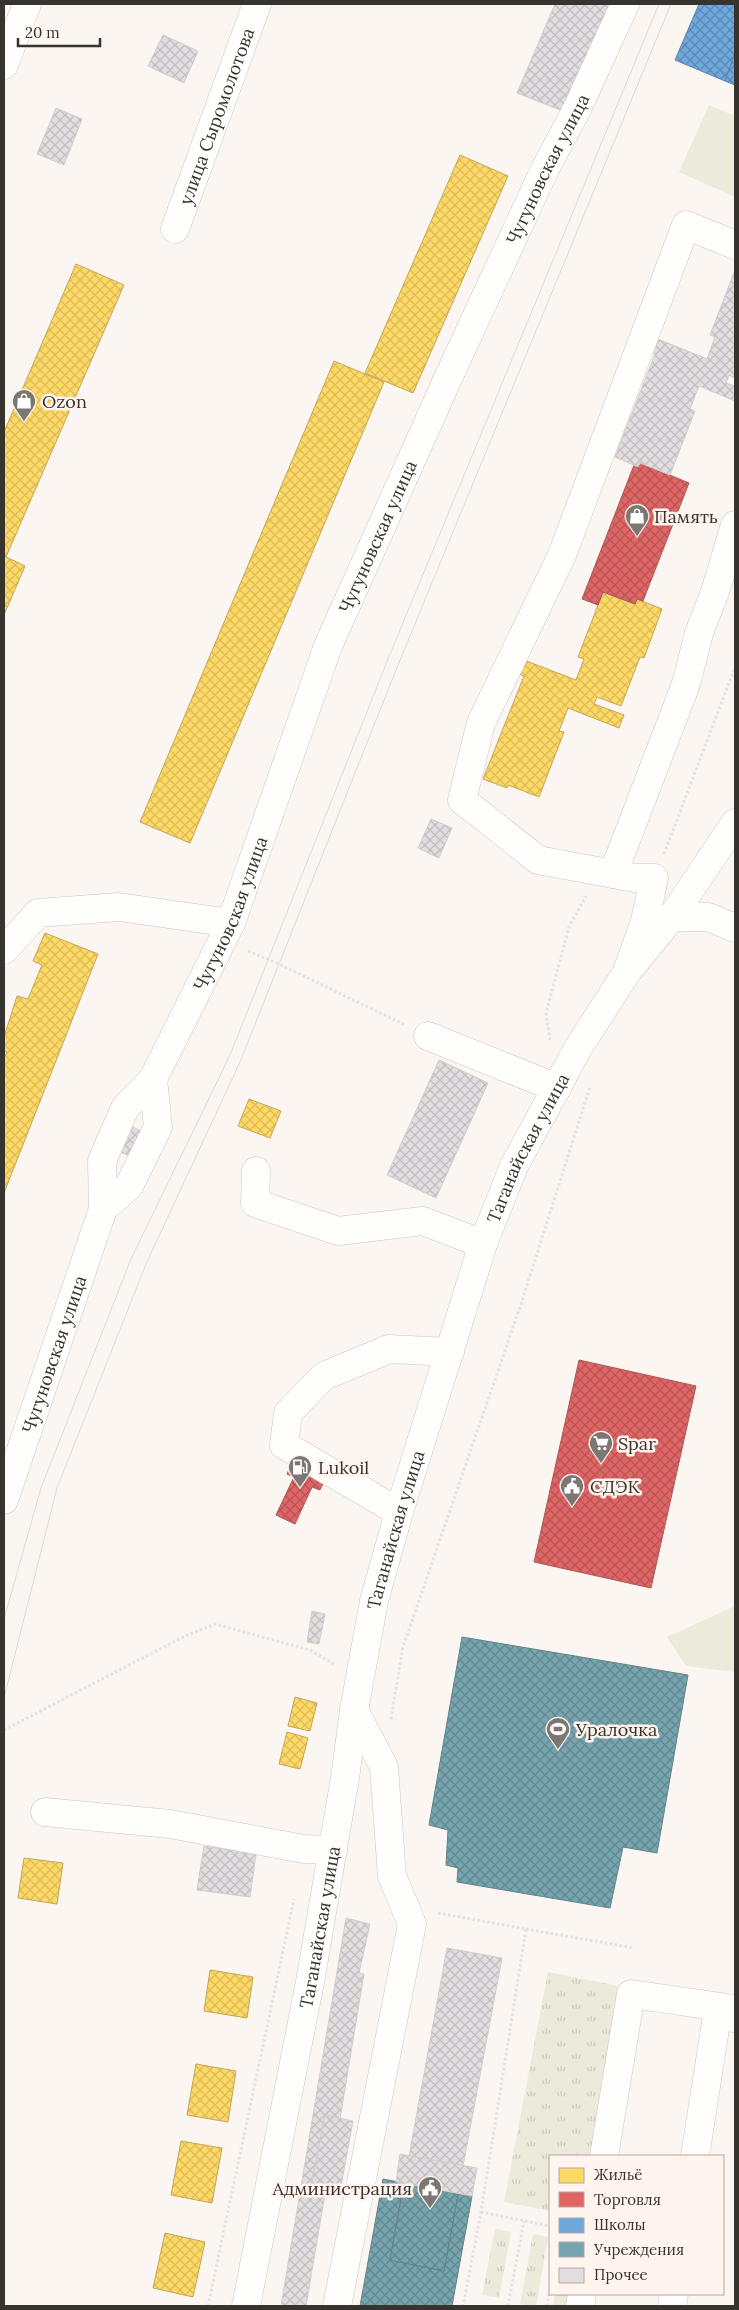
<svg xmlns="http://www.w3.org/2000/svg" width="739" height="2310" viewBox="0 0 739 2310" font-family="Lora,serif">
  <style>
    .grass { fill: url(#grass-tufts) }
    .green { fill: #ebeadb }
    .homes { fill: url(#homes-cross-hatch); stroke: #c3a756 }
    .shops { fill: url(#shops-cross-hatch); stroke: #ad5756 }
    .schools { fill: url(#schools-cross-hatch); stroke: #5e85a8 }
    .public { fill: url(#public-cross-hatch); stroke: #638389 }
    .building { fill: url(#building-cross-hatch); stroke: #d0cdcd }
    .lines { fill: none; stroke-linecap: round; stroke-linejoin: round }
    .minor-casing { stroke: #cbc6c3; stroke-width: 29 }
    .major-casing { stroke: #cbc6c3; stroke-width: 29 }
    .path { stroke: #e3e2e1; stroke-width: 3; stroke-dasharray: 2.5 2.5; stroke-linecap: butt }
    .minor { stroke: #fefefd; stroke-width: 28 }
    .major { stroke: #fefefd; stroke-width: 28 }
    .tram { stroke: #dcdbda; stroke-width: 1 }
    .labels { text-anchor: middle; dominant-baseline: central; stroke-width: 5; stroke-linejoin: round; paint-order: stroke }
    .street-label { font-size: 18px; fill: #37332f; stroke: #fff5ee }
    .poi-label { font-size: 18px; fill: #37332f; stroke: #fff5ee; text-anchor: start }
  </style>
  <defs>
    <pattern id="grass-tufts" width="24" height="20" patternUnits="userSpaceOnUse" patternTransform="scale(1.25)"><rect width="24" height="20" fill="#ebeadb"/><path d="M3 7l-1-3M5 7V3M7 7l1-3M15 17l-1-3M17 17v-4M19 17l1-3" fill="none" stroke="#cac9bc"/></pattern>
    <pattern id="homes-cross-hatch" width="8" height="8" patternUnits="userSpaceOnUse" patternTransform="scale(1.25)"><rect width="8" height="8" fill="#ffd966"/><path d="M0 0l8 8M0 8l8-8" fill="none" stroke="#dbbb59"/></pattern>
    <pattern id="shops-cross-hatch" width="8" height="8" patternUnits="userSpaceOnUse" patternTransform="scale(1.25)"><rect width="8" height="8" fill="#e06666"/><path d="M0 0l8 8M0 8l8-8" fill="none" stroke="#b65554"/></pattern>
    <pattern id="schools-cross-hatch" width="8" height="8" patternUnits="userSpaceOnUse" patternTransform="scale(1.25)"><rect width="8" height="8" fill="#6fa8dc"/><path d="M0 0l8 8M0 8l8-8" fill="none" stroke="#5c89b3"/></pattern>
    <pattern id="public-cross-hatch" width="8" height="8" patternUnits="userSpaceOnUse" patternTransform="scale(1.25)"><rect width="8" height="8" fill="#76a5af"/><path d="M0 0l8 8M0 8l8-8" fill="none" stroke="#62878f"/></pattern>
    <pattern id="building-cross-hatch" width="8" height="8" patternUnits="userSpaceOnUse" patternTransform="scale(1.25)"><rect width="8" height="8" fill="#e2dde0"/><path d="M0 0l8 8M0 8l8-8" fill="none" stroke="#c2bec0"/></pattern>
  </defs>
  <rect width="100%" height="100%" fill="#fbf6f2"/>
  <!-- grass -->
  <g class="grass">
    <polygon points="548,1972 624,1987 594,2156 550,2156 550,2211 504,2202"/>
    <polygon points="495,2229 511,2232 499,2298 482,2295"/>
    <polygon points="533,2234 548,2237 536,2306 520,2304"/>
    <polygon points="555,2294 568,2294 566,2306 553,2306"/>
  </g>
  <!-- green -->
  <g class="green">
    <polygon points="709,105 735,116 735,197 679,172"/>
    <polygon points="735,1606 735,1672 686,1666 667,1637"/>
  </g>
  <!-- homes -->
  <g class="homes">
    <polygon points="460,155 508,176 413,393 365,373"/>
    <polygon points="76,264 124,285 6,557 4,556 4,432"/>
    <polygon points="334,361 384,382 190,843 140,822"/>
    <polygon points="4,556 25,566 4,615"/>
    <polygon points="603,592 635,604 637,599 662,609 644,658 640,657 621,706 597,697 594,704 624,715 619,728 568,708 559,731 564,732 539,797 508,785 507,788 483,779 524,676 516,673 521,659 576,680 584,659 578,657"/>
    <polygon points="45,933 98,954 4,1193 4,1058 7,1052 4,1051 4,1037 17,996 28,999 42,965 33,961"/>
    <polygon points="249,1099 281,1111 270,1138 238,1126"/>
    <polygon points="295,1697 317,1703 310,1731 288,1726"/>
    <polygon points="287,1732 308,1738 300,1769 279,1764"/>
    <polygon points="24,1858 63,1863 57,1904 18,1898"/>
    <polygon points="210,1970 253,1977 247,2018 204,2011"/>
    <polygon points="196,2064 236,2071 228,2122 187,2115"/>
    <polygon points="181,2141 222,2148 212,2203 171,2195"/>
    <polygon points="165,2233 205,2242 193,2297 153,2288"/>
  </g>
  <!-- shops -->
  <g class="shops">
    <polygon points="640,463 689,483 643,601 637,599 635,604 603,592 598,605 582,599 634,465 638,467"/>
    <polygon points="579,1360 696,1386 651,1588 534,1562"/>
    <polygon points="297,1453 330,1469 320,1490 312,1487 295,1524 276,1515 294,1477 287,1474"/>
  </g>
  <!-- schools -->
  <g class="schools">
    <polygon points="699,4 735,4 735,53 725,81 675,60"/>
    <polygon points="735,53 735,85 725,81"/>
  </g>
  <!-- public -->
  <g class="public">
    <polygon points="462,1637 688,1675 657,1853 623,1847 610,1908 457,1882 458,1868 446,1865 448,1830 429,1825"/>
    <polygon points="383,2179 404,2183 390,2260 444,2271 458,2194 472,2196 452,2306 360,2306"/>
    <polygon points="404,2183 458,2194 444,2271 390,2260"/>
  </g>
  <!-- building -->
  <g class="building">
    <polygon points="555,4 611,4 565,112 517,93"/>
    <polygon points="163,35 198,51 184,83 148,66"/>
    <polygon points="56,108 82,119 64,165 37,154"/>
    <polygon points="735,270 735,378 729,375 726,383 735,386 735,401 699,386 690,409 695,411 670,475 640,463 638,467 615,457 655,354 647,351 653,337 707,359 715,337 710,335"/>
    <polygon points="431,819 452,828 439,858 418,848"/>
    <polygon points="439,1060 488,1083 436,1198 387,1175"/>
    <polygon points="126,1124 146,1133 135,1158 115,1150"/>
    <polygon points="312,1611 325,1614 319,1644 307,1642"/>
    <polygon points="204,1846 256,1854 250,1897 197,1890"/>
    <polygon points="346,1918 370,1924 359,1973 364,1974 340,2119 325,2115 310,2191 325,2194 306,2306 281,2306"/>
    <polygon points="447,1948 502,1958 463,2166 409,2156"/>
    <polygon points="325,2115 353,2121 339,2197 310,2191"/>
    <polygon points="400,2154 477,2168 472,2196 396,2182"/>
  </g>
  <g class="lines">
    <!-- minor casing -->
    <g class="minor-casing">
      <g id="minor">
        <polyline points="4,65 27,4"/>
        <path id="s1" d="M175 229 257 4"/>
        <polyline points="613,874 686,684 699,633 715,592 735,525"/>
        <polyline points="4,950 38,913 119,907 231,923"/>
        <polyline points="628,969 645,921 654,878 635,878 538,860 462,800 481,723 562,555 686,225 735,245"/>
        <polyline points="428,1036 557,1088"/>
        <polyline points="256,1171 255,1203 338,1231 423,1221 483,1244"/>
        <polyline points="103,1209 102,1161 125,1108 153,1079"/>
        <path id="s2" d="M4 1500 103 1209 129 1186 158 1127 153 1079 231 923 328 646 449 376 544 171 578 107 625 4"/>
        <polyline points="399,1512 284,1445 288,1413 324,1376 389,1349 450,1352"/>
        <polyline points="45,1812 170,1824 304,1849 333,1850"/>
        <polyline points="604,2156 631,1994 735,2009"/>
        <polyline points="695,2156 717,2016 735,2018"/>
        <polyline points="337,2306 412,1924 392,1876 384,1767 354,1710"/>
        <polyline points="580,2306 582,2294"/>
        <polyline points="672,2306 674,2294"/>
      </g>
    </g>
    <!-- major casing -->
    <g class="major-casing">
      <g id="major">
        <polyline points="672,917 708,917 735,928"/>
        <path id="s3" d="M246 2306 310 1982 345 1778 354 1710 374 1601 399 1512 483 1244 514 1166 578 1048 627 972 672 917 735 823"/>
      </g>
    </g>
    <!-- path -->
    <g class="path">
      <polyline points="664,854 735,667"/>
      <polyline points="248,951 279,964 405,1025"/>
      <polyline points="550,1040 546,1013 569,927 586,896"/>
      <polyline points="391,1719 403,1647 521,1304 590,1087"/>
      <polyline points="4,1730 185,1636 215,1624 310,1650 334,1664"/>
      <polyline points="438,1913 526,1929 481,2212 463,2306"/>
      <polyline points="526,1929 634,1948"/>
      <polyline points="481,2212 550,2226"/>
      <polyline points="208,2306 294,1899"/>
      <polyline points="508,2306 524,2221"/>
      <polyline points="547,2306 550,2287"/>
    </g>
    <!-- minor -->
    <use href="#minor" class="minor"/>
    <!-- major -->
    <use href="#major" class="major"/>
    <!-- tram -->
    <g class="tram">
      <polyline points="4,1619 41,1488 131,1259 230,1055 388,659 659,4"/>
      <polyline points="4,1698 57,1488 146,1264 240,1062 398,665 671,4"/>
    </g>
  </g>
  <!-- icons -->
  <defs>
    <g id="shop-pin" transform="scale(1.25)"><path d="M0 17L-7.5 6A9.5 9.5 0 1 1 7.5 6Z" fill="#7c7773" stroke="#fff5ee"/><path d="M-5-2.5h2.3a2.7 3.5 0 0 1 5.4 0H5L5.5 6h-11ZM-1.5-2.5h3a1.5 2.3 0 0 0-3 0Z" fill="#fff"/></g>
    <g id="supermarket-pin" transform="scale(1.25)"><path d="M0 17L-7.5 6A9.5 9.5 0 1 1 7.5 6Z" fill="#7c7773" stroke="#fff5ee"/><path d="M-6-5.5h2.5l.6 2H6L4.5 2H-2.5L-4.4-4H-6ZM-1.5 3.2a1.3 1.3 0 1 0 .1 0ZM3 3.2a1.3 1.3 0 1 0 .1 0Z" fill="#fff"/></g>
    <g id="fuel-pin" transform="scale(1.25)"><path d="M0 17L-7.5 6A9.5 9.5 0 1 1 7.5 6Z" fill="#7c7773" stroke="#fff5ee"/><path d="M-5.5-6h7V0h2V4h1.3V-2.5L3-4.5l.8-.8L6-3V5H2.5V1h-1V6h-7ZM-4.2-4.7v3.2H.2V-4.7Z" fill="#fff"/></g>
    <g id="civic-pin" transform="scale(1.25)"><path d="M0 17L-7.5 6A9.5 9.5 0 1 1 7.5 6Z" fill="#7c7773" stroke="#fff5ee"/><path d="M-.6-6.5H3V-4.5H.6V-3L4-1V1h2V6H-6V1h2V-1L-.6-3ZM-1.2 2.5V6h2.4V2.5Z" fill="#fff"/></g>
    <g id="stadium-pin" transform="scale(1.25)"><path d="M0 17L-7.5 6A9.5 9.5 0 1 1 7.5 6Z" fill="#7c7773" stroke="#fff5ee"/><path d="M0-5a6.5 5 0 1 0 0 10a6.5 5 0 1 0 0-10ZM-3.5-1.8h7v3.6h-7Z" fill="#fff"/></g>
  </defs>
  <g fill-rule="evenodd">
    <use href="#shop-pin" x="24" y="401"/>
    <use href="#shop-pin" x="637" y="516"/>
    <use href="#supermarket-pin" x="601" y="1443"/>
    <use href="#fuel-pin" x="300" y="1467"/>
    <use href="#civic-pin" x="572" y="1486"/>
    <use href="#stadium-pin" x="558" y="1729"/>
    <use href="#civic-pin" x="430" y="2188"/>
  </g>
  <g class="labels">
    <!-- street labels -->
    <g class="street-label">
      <text stroke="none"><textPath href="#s1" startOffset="120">улица Сыромолотова</textPath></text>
      <text stroke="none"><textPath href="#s2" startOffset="1449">Чугуновская улица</textPath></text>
      <text stroke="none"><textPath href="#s2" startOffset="1044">Чугуновская улица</textPath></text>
      <text stroke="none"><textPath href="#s2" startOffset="639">Чугуновская улица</textPath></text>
      <text stroke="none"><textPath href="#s3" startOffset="1196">Таганайская улица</textPath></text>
      <text stroke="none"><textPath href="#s2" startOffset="154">Чугуновская улица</textPath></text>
      <text stroke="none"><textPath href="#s3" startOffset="791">Таганайская улица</textPath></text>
      <text stroke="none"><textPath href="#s3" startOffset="386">Таганайская улица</textPath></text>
    </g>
    <!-- poi labels -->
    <g class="poi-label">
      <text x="42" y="401">Ozon</text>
      <text x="654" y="516">Память</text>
      <text x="618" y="1443">Spar</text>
      <text x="318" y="1467">Lukoil</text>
      <text x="590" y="1486">СДЭК</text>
      <text x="576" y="1729">Уралочка</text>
      <text x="412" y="2188" text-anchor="end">Администрация</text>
    </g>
  </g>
  <!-- border -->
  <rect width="739" height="2310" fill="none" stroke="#37332f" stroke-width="10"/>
  <!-- legend -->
  <rect x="549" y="2155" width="175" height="140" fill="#fff5ee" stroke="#afa7a2"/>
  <rect x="559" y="2168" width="25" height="15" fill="#ffd966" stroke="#afa7a2"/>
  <text x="594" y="2180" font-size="15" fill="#37332f">Жильё</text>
  <rect x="559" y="2192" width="25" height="15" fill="#e06666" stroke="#afa7a2"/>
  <text x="594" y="2205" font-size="15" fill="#37332f">Торговля</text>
  <rect x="559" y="2218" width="25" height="15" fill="#6fa8dc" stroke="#afa7a2"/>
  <text x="594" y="2230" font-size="15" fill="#37332f">Школы</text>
  <rect x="559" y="2242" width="25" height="15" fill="#76a5af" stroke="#afa7a2"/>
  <text x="594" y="2255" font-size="15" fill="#37332f">Учреждения</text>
  <rect x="559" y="2268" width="25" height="15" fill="#e2dde0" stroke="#afa7a2"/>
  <text x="594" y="2280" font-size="15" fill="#37332f">Прочее</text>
  <!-- scale -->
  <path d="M18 38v8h82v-8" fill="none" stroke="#37332f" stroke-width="2.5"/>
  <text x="25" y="38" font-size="15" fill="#37332f" stroke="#fff5ee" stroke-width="4" paint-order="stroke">20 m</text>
</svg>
